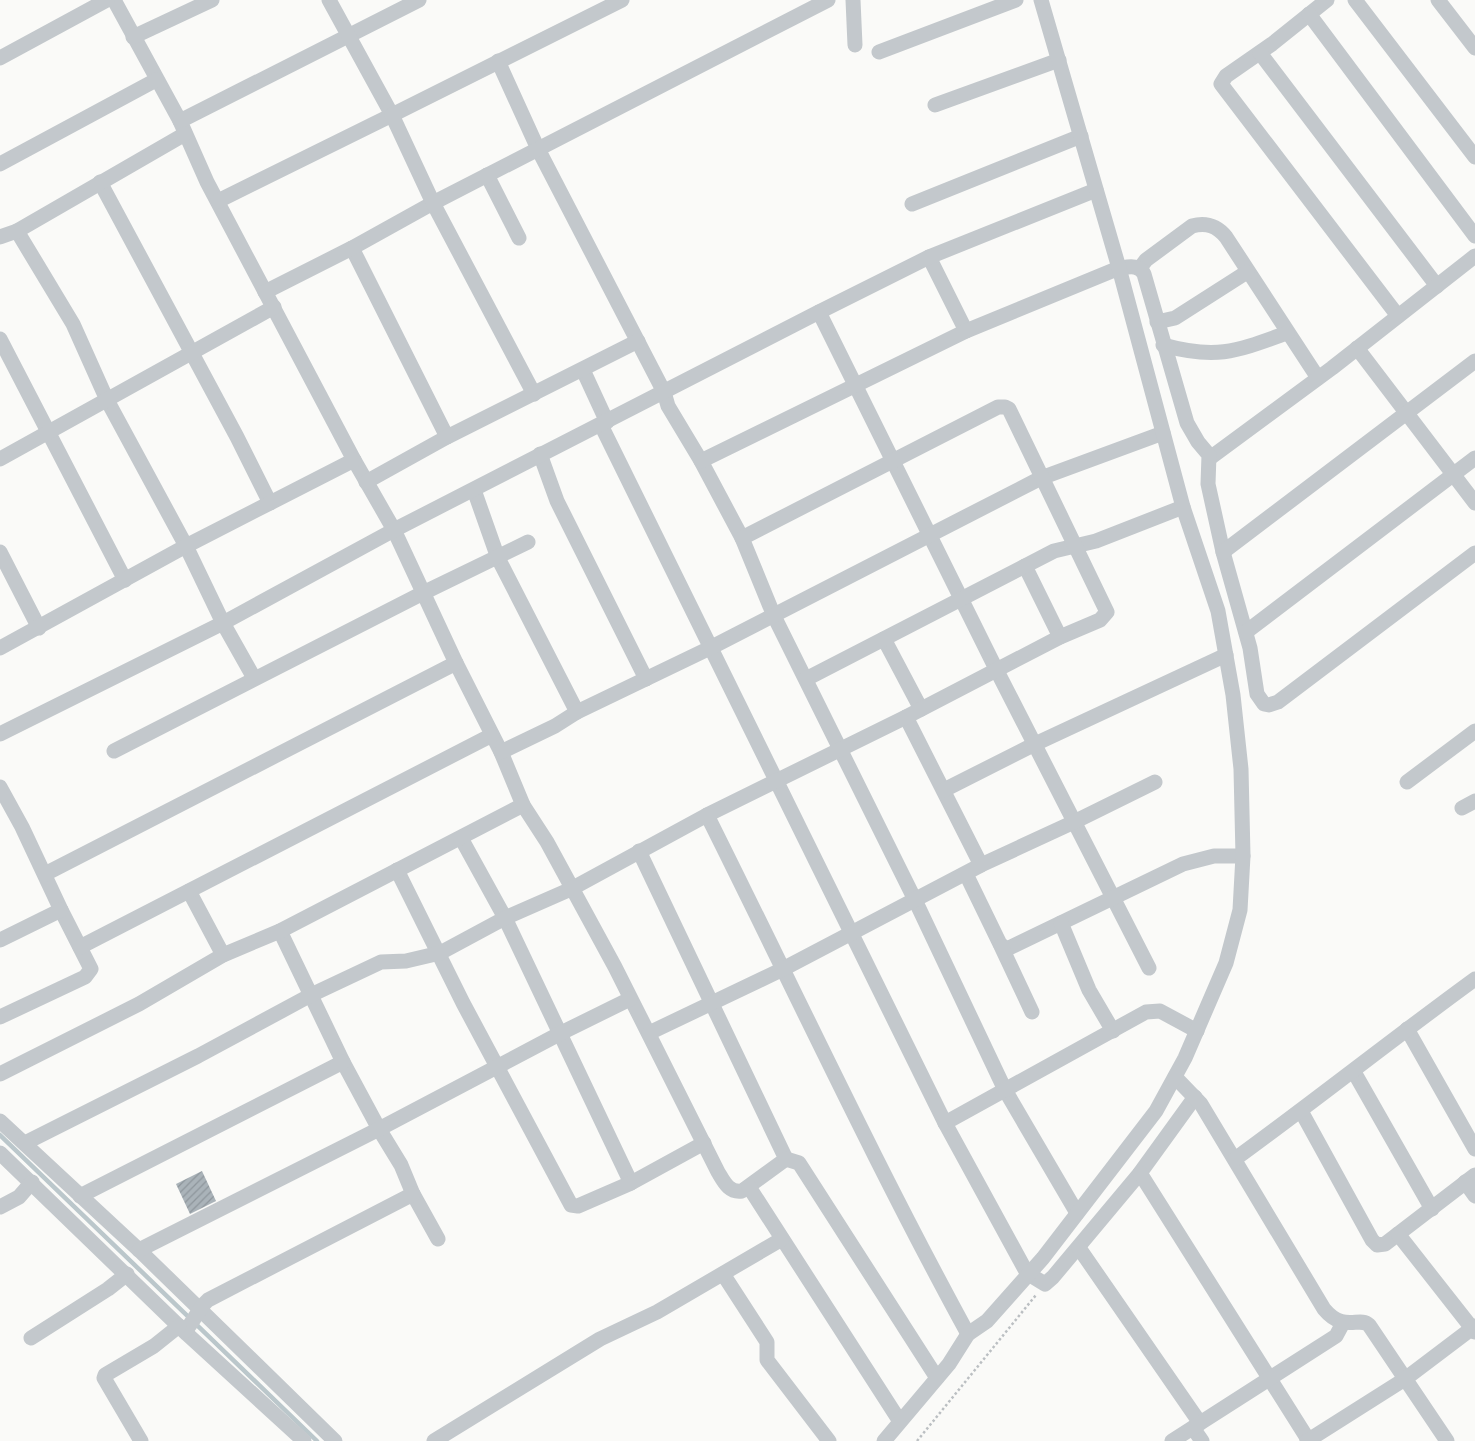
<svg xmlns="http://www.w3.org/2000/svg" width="1475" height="1441" viewBox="0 0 1475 1441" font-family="'Asap Condensed',sans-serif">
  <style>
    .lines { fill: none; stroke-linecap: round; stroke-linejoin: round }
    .stream { stroke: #bbc7cb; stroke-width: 4.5 }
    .building { fill: url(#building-hatch) }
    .path { stroke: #bbbfc2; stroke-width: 2.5; stroke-dasharray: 2.5 2.5; stroke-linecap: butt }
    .minor { stroke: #c3c8cc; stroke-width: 15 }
  </style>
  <defs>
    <pattern id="building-hatch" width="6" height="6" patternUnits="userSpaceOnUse" patternTransform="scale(1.25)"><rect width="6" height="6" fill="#aab3b9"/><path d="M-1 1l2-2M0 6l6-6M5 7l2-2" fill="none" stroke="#8e969c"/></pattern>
  </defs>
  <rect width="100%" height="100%" fill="#fafaf8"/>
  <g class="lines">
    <!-- stream -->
    <polyline class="stream" points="0,1135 317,1441"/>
  </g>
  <!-- building -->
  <polygon class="building" points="202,1171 216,1201 190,1214 176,1184"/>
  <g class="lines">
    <!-- path -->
    <polyline class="path" points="917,1441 1036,1295"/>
    <!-- minor -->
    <g class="minor">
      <path d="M114 0 180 121 207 182 354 460 394 530 456 663 501 752 523 805 547 842 615 967 718 1172C724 1182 729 1193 742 1191L786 1159 639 851"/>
      <polyline points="853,0 855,45"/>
      <polyline points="1327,0 1272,44 1226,76 1221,84 1398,316"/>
      <polyline points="1355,0 1475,157"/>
      <polyline points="1438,0 1475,48"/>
      <polyline points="1309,14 1475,236"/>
      <polyline points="133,37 212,0"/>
      <polyline points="879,52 1016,0"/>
      <polyline points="1260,53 1437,286"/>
      <polyline points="0,58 107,0"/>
      <polyline points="498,61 538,149 664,392 668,406 701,461 742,538 774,616 915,900 1005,1090 1077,1213"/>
      <polyline points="935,105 1059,60"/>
      <polyline points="180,121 419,0"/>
      <polyline points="0,164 156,80"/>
      <polyline points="487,175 519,238"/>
      <polyline points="100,182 237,437 270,503"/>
      <polyline points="218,201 392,115 329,0"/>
      <polyline points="912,204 1081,136"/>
      <polyline points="17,231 73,324 107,400 186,546 223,623 254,678"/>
      <polyline points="0,237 17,231 185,134"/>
      <polyline points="352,248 447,437"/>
      <polyline points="929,257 966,331"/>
      <path d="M1140 268 1146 260 1192 226C1207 222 1217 226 1226 237L1318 378"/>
      <polyline points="265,292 352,248 433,203 828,0"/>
      <polyline points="819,312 996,669 1149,968"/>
      <polyline points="1157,322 1175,318 1247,272"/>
      <polyline points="0,339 125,580"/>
      <path d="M1163 345C1217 360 1237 351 1287 333"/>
      <polyline points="1357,348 1475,503"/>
      <polyline points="583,370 607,422"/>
      <polyline points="534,394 433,203 392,115 622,0"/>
      <polyline points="601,425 945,1123 1027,1273 1045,1284 1053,1277 1140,1173 1195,1097"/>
      <polyline points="540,454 557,501 646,679"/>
      <polyline points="1210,458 1332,368 1475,256"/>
      <polyline points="0,459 274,307"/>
      <path d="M701 461 966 331 1119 268C1128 267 1139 264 1144 274L1187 423 1198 442 1209 455 1208 484 1223 552 1250 648 1257 694 1264 704 1269 705 1278 702 1475 553"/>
      <polyline points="366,482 447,437 638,341"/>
      <polyline points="474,490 498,558 577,712"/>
      <polyline points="0,552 39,628"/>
      <polyline points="1223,552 1475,361"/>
      <polyline points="1025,566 1060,637"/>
      <polyline points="1246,632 1475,458"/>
      <polyline points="884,639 921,709"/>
      <polyline points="0,648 186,546 354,460"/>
      <polyline points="806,679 1054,551 1096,541 1183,507"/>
      <polyline points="906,717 981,865"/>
      <polyline points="0,734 223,623 394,530 819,312 929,257 1096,190"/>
      <polyline points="114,751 423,593 528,542"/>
      <polyline points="501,752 555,726 577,712 710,648 1041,478 1163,433"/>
      <polyline points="1407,782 1475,731"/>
      <polyline points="0,787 22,827 61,910 91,969 85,977 0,1017"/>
      <polyline points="944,790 1035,744 1226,655"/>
      <polyline points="1462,808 1475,801"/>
      <path d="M707 815C794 989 875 1164 968 1334"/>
      <polyline points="461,838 505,918 631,1183"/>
      <polyline points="397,870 463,1003 571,1205 578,1206 631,1183 704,1143"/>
      <polyline points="45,874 456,663"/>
      <polyline points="966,874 1000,944 1007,949 1183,864 1214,856 1243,856"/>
      <polyline points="189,891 223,955"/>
      <polyline points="1061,923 1089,990 1113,1031"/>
      <polyline points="280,931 343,1062 379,1129 401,1165 413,1194 438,1239"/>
      <polyline points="0,940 61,910"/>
      <polyline points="1001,946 1032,1012"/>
      <polyline points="80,947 492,735"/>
      <polyline points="1407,1029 1475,1149"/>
      <polyline points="649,1033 781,970 981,865 1074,822 1155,782"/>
      <polyline points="1354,1072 1432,1209"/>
      <polyline points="0,1074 139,1004 223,955 280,931 523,805"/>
      <path d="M1175 1077 1201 1104 1324 1309C1344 1333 1359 1316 1369 1325L1447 1441"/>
      <polyline points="1301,1111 1372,1240 1377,1245 1385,1244 1475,1175"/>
      <polyline points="0,1121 139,1250 335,1441"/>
      <polyline points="945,1123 1146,1012 1160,1011 1197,1031"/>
      <polyline points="25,1143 198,1056 311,995 381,962 406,961 440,953 505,918 571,889 707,815 906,717 1060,637 1100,620 1107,612 1009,409 1005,407 998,407 742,538"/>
      <polyline points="0,1153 187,1334 304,1441"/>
      <polyline points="786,1159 799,1163 937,1378"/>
      <path d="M1235 1159C1316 1100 1394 1038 1475 979"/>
      <polyline points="1140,1173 1309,1441"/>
      <polyline points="1465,1182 1475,1196"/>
      <polyline points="749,1187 899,1420"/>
      <polyline points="80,1196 343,1062"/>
      <polyline points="0,1207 19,1197 32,1182"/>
      <polyline points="1398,1234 1475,1332"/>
      <polyline points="1079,1248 1200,1423"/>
      <polyline points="139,1250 379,1129 561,1033 630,999"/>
      <polyline points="723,1274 767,1342 767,1360 829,1441"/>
      <path d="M185 1331C195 1320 198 1309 208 1300L413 1194"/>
      <polyline points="31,1338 108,1289 127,1274"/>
      <polyline points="1193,1428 1202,1441"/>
      <polyline points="141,1441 104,1378 105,1375 154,1346 179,1326"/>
      <polyline points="434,1441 600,1339 657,1312 782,1239"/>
      <polyline points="884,1441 949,1364 968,1334 987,1321 1043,1258 1156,1111 1185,1058 1226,963 1240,910 1243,856 1241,769 1233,695 1218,611 1183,507 1119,268 1041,0"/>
      <polyline points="1172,1441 1336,1336 1343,1323"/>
      <polyline points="1307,1441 1405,1379 1475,1326"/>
    </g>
  </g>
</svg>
